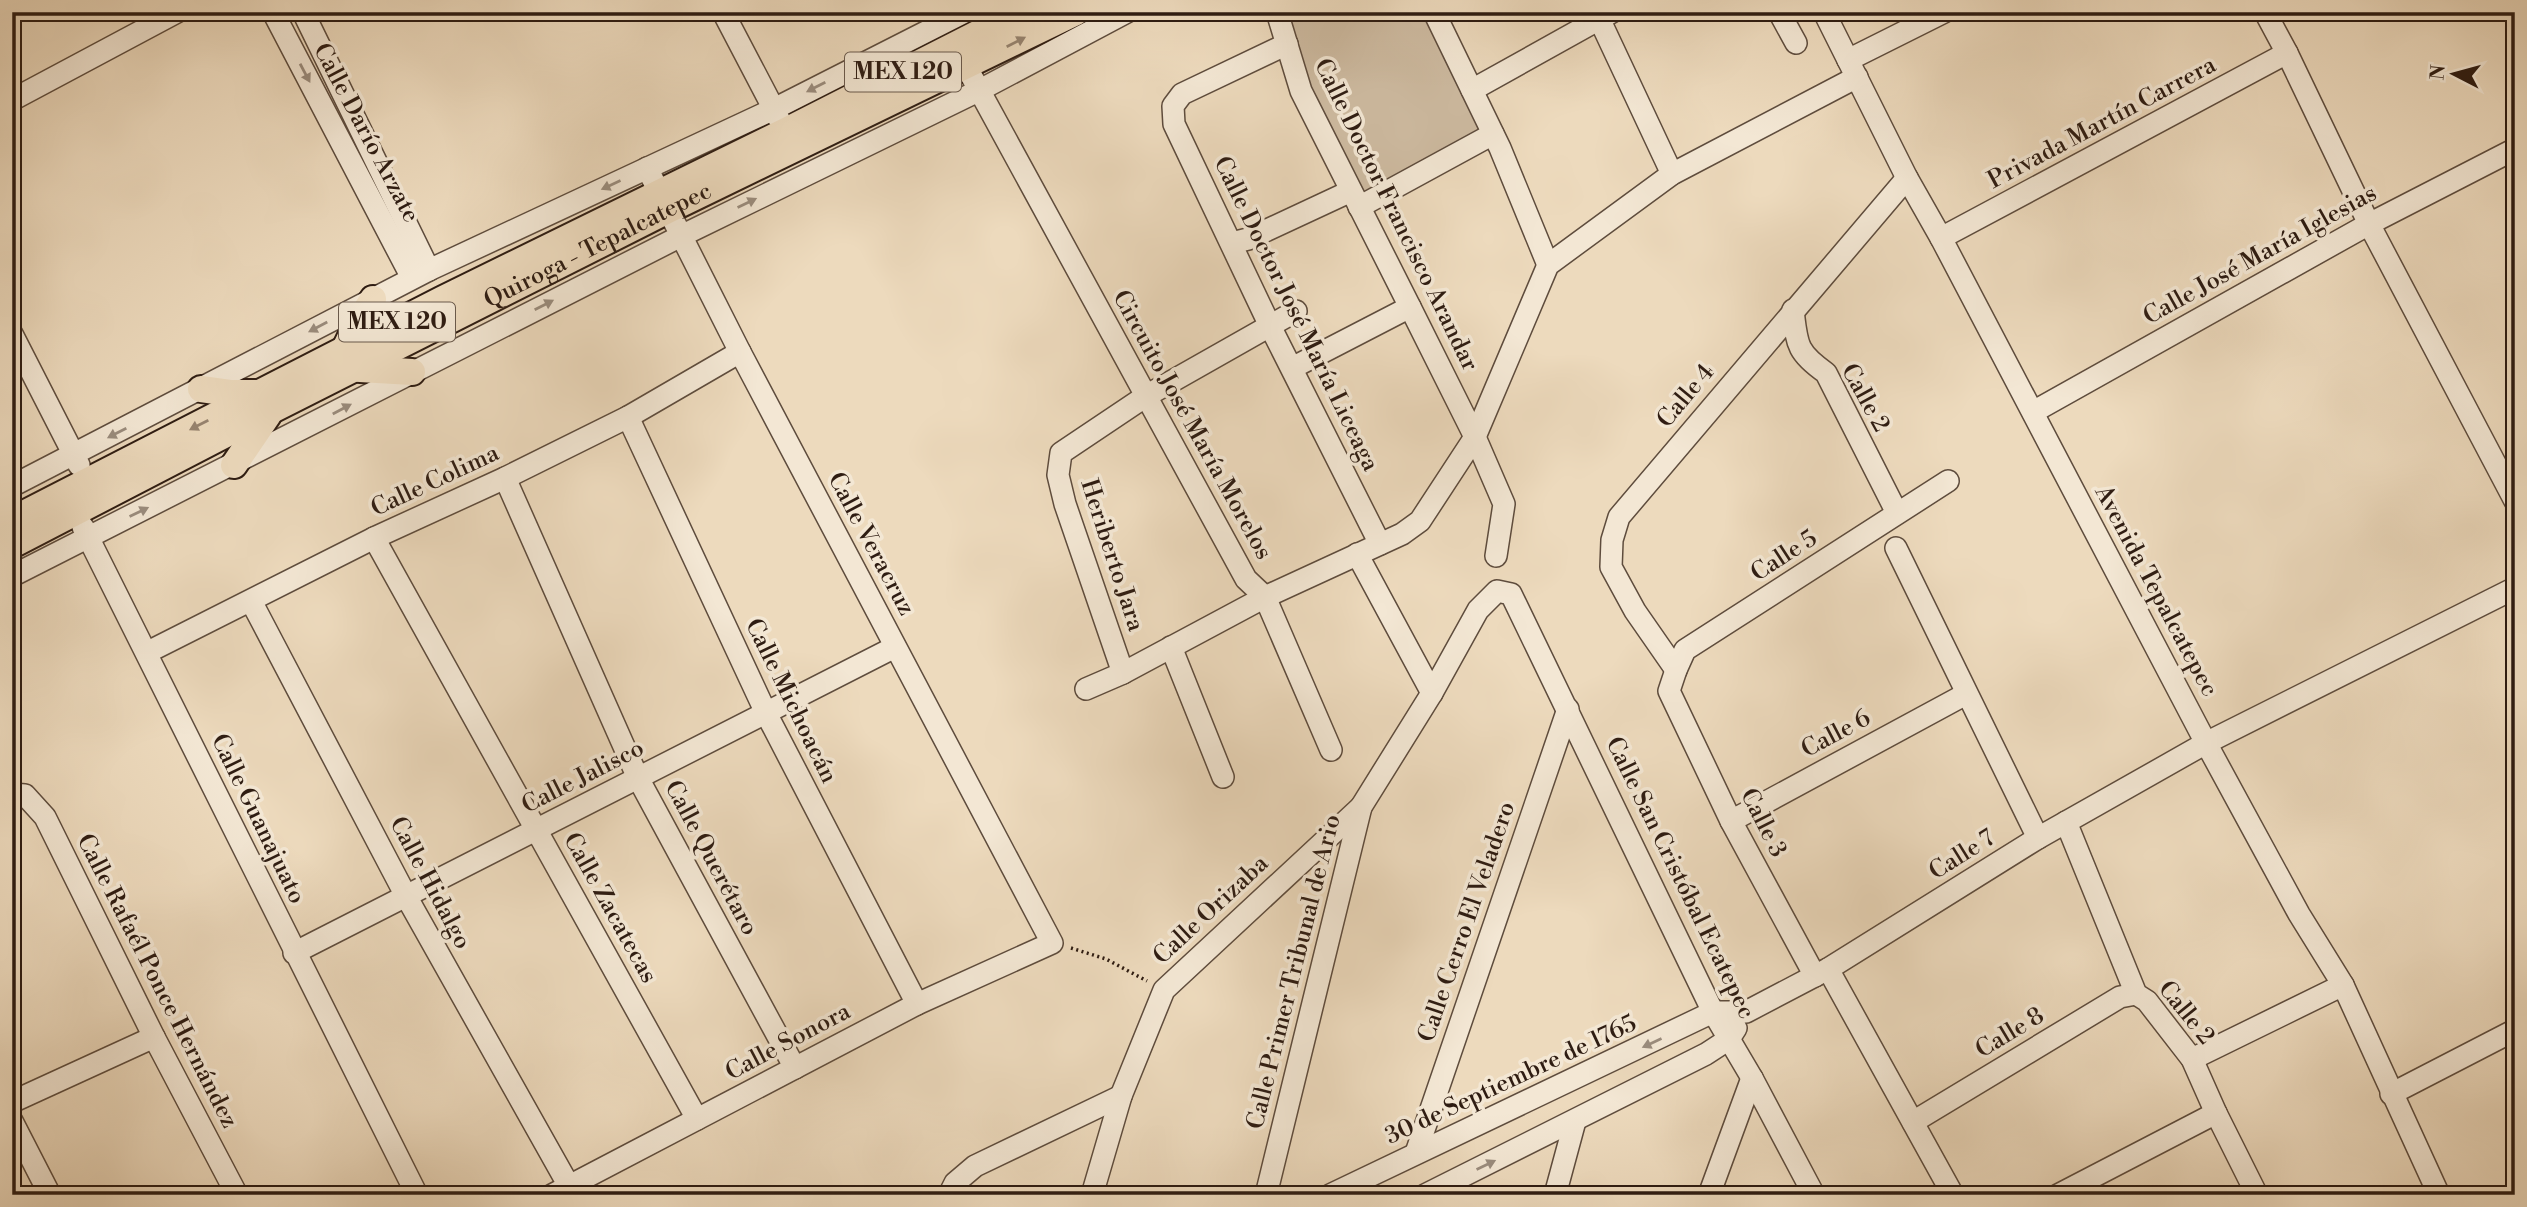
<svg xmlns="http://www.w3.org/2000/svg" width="2527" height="1207" viewBox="0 0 2527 1207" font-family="'Libre Bodoni',serif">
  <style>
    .green { fill: #cdbaa0; stroke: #7e6b59; stroke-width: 2 }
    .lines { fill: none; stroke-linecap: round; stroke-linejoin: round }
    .minor-casing { stroke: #5e4c3d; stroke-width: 24 }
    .major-casing { stroke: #2e1c12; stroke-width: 30 }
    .path { stroke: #2e1c12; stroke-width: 3.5; stroke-dasharray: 2 3.5; stroke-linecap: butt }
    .minor { stroke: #f3e7d4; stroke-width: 21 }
    .major { stroke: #eddabd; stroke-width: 26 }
    .oneway { fill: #978470 }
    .oneway2 { fill: #9a8c7d }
    .labels { text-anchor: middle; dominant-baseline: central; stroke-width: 7; stroke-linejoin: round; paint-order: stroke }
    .shield { fill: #f3e7d4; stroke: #69594c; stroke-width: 2 }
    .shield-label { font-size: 23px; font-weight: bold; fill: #2e1c12 }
    .street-label { font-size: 24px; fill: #2e1c12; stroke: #f3e7d4 }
  </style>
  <rect width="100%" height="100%" fill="#eddabd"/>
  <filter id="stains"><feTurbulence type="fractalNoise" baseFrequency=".00286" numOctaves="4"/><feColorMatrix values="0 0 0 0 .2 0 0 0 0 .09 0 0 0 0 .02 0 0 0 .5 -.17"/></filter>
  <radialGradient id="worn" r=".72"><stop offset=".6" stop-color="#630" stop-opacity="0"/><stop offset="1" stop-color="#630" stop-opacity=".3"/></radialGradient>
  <!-- green -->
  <polygon class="green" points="1279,12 1431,12 1490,133 1360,204"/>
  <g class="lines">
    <!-- minor casing -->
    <g class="minor-casing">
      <g id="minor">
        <polyline points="273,12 412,278"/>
        <polyline points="303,12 429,270"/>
        <polyline points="723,12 779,119"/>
        <polyline points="1277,12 1301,91 1410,307 1475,437 1504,504 1496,556"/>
        <polyline points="1434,12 1500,148 1548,265"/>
        <polyline points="1596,12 1672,174"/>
        <polyline points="1779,12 1796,43"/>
        <polyline points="1824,12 1907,178 1941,238 2206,743 2299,914 2343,985 2439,1195"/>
        <polyline points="2265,12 2287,53 2369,224 2515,501"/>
        <polyline points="1287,44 1182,94 1173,106 1174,124 1270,326 1380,544"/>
        <polyline points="1848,60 1944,12"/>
        <polyline points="972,77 1246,579 1265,597 1331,750"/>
        <polyline points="1472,90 1612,12"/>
        <polyline points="12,100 177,12"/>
        <polyline points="1359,207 1493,134"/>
        <polyline points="1941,238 2287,53"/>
        <polyline points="1232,243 1248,239 1351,191"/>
        <path d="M1793 310C1797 344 1796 352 1826 373L1897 513"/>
        <polyline points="12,334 79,465"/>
        <polyline points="1292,368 1410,307"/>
        <polyline points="2033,412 2369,224 2515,149"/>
        <polyline points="628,417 766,713 917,1004"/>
        <polyline points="505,478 638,778 795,1068"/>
        <polyline points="12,486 429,270 774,109 965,12"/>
        <path d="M83 527C196 749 304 973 417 1195"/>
        <polyline points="374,538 697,1119"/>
        <polyline points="1896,548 2038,838"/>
        <polyline points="1357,554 1432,693"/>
        <polyline points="12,576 681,236 978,91 1127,12"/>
        <polyline points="251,601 406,896 569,1186"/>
        <polyline points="1171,647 1223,777"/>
        <polyline points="148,652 374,538 505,478 628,417 740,352"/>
        <polyline points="1676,670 1635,611 1611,567 1612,540 1619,517 1907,178"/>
        <polyline points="1123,673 1065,504 1058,475 1061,453 1146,396 1296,311"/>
        <polyline points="1086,689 1123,673 1265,597 1402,534 1420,521 1475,437 1548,265 1672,174 1857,77"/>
        <polyline points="12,794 25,795 45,817 154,1037 237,1195"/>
        <polyline points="1731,821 1966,694"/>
        <polyline points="2066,822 2136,994 2147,1001 2192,1059 2216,1113 2257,1195"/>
        <polyline points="294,953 895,647"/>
        <polyline points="1828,969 1953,1195"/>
        <polyline points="1815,976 1731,821 1669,691 1676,670 1685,650 1948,481"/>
        <polyline points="2192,1059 2343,985"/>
        <polyline points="2391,1094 2515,1030"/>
        <polyline points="12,1102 154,1037"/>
        <polyline points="12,1121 50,1195"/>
        <polyline points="1913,1122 2120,997 2136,994"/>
        <polyline points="1416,1153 1568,709"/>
        <polyline points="552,1195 917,1004 1052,943 740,352 647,168"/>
        <polyline points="949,1195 955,1183 975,1166 1121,1096"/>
        <polyline points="1092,1195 1121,1096 1164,990 1361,807"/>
        <polyline points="1266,1195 1361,807 1432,693 1478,610 1497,591 1511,594 1713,1012 1752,1078 1814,1195"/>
        <polyline points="1330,1195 1713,1012 1746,1012 1828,969 2038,838 2206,743 2515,588"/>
        <polyline points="1425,1195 1706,1054 1729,1039 1736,1028"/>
        <polyline points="1555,1195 1575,1121"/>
        <polyline points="1709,1195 1752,1078"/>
        <polyline points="2058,1195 2216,1113"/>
      </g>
    </g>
    <!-- major casing -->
    <g class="major-casing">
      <g id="major">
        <polyline points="345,349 357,324 373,299"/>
        <polyline points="360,369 412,372"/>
        <polyline points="201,389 230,393 258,393"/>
        <polyline points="234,465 268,415"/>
        <polyline points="12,520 443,299 786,131 1020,12"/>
        <path id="s1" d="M12 545 270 411 668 210 1076 12"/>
      </g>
    </g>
    <!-- path -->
    <polyline class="path" points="1071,948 1106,959 1147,981"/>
    <!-- minor -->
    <use href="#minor" class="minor"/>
    <!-- major -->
    <use href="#major" class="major"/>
  </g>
  <!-- one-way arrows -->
  <defs><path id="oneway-solid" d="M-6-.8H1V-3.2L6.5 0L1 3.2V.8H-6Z" transform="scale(1.75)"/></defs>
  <g class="oneway">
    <use href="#oneway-solid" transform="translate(1016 42) rotate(-27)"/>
    <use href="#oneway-solid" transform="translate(199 425) rotate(153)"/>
  </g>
  <g class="oneway2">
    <use href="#oneway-solid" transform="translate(305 73) rotate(62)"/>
    <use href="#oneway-solid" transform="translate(816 87) rotate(153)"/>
    <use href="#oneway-solid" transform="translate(611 185) rotate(155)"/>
    <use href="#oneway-solid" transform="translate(747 203) rotate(-26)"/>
    <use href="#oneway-solid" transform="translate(544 305) rotate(-27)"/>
    <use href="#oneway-solid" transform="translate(318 327) rotate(152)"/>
    <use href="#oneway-solid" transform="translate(342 409) rotate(-28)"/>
    <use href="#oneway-solid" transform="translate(117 433) rotate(153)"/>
    <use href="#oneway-solid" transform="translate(139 512) rotate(-26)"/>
    <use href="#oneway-solid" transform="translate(1652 1043) rotate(155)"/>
    <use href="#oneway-solid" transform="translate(1486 1165) rotate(-26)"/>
  </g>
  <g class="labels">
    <!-- shield labels -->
    <g class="shield">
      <rect x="845" y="52.5" width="116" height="39" rx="5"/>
      <rect x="339" y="302.5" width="116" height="39" rx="5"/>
    </g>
    <g class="shield-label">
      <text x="903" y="72">MEX 120</text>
      <text x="397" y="322">MEX 120</text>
    </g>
    <!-- street labels -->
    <g class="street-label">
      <text transform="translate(2102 123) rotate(-28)">Privada Martín Carrera</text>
      <text transform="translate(366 133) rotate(62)">Calle Darío Arzate</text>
      <text transform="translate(1396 215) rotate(64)">Calle Doctor Francisco Arandar</text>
      <text stroke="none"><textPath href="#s1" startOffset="658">Quiroga - Tepalcatepec</textPath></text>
      <text transform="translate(2260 255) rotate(-29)">Calle José María Iglesias</text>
      <text transform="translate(1296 314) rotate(64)">Calle Doctor José María Liceaga</text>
      <text transform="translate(1686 396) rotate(-50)">Calle 4</text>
      <text transform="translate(1865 398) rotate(61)">Calle 2</text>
      <text transform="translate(1192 425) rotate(61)">Circuito José María Morelos</text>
      <text transform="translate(435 481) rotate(-25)">Calle Colima</text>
      <text transform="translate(871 544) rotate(62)">Calle Veracruz</text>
      <text transform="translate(1112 555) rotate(72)">Heriberto Jara</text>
      <text transform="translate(1784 556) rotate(-33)">Calle 5</text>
      <text transform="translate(2156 591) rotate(62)">Avenida Tepalcatepec</text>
      <text transform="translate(791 701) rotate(64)">Calle Michoacán</text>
      <text transform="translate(1836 734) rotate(-28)">Calle 6</text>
      <text transform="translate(583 777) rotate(-27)">Calle Jalisco</text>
      <text transform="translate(258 819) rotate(64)">Calle Guanajuato</text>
      <text transform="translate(1763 823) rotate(63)">Calle 3</text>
      <text transform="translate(1962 855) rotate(-32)">Calle 7</text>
      <text transform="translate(711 858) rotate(62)">Calle Querétaro</text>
      <text transform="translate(1680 878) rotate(64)">Calle San Cristóbal Ecatepec</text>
      <text transform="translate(430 883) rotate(62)">Calle Hidalgo</text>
      <text transform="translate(610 908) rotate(61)">Calle Zacatecas</text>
      <text transform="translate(1211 910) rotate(-43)">Calle Orizaba</text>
      <text transform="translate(1467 922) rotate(-71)">Calle Cerro El Veladero</text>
      <text transform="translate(1294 972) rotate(-76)">Calle Primer Tribunal de Ario</text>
      <text transform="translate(157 981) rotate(63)">Calle Rafaél Ponce Hernández</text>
      <text transform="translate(2186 1013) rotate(51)">Calle 2</text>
      <text transform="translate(2010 1033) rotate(-31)">Calle 8</text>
      <text transform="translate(788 1042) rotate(-28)">Calle Sonora</text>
      <text transform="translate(1511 1080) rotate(-25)">30 de Septiembre de 1765</text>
    </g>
  </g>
  <!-- margin -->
  <rect width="2527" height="1207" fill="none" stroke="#eddabd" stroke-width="42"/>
  <rect x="14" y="14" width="2499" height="1179" fill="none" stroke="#2e1c12" stroke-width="3.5"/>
  <rect x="21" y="21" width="2485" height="1165" fill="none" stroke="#2e1c12" stroke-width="2"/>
  <!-- north arrow -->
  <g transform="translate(2454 74) rotate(276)" stroke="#f3e7d4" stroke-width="5" paint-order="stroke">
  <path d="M0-5L12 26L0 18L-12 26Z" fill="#2e1c12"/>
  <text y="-10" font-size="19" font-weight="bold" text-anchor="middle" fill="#2e1c12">N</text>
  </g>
  <rect width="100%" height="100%" filter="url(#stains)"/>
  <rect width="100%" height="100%" fill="url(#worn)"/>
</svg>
